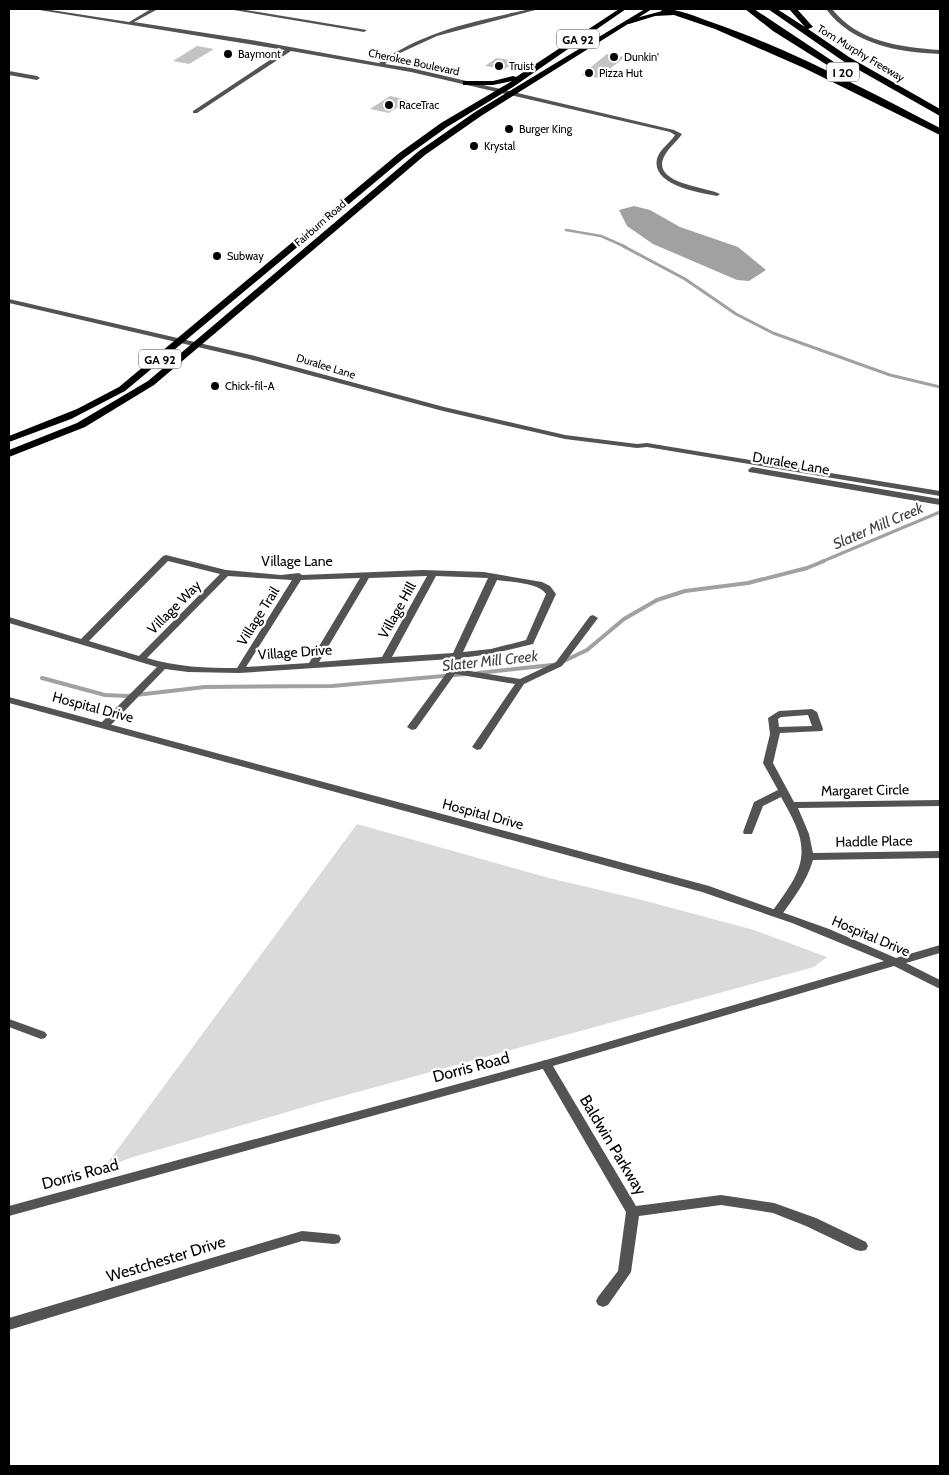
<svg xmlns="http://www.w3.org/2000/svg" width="949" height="1475" viewBox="0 0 949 1475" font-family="Cabin,sans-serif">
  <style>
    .green { fill: #dadada }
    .water { fill: #a1a1a1 }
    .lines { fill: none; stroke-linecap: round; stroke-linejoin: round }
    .stream-far2 { stroke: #a1a1a1; stroke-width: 2.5 }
    .stream-far1 { stroke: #a1a1a1; stroke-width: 3 }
    .stream { stroke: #a1a1a1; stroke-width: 4 }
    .building { fill: #c3c3c3 }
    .minor { fill: #535353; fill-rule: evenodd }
    .tertiary { fill: #535353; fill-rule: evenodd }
    .primary { fill: #000; fill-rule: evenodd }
    .motorway { fill: #000; fill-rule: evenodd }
    .poi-dot { fill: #000; stroke: #fff; stroke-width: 2 }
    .labels { text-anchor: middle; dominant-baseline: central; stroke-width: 4.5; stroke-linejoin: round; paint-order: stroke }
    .far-street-label { font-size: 11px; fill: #000; stroke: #fff }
    .far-poi-label { font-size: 11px; fill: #000; stroke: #fff; text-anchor: start }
    .shield { fill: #fff; stroke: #4c4c4c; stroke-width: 1 }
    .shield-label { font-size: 12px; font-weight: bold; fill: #000 }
    .street-label { font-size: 14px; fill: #000; stroke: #fff }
    .water-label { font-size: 15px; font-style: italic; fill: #424242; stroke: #fff }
    .near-street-label { font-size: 16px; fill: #000; stroke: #fff }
  </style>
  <rect width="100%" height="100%" fill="#fff"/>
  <!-- green -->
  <polygon class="green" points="357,824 549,878 642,900 754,930 827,957 814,967 321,1102 130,1158 103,1169"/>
  <!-- water -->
  <polygon class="water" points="634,206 650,210 680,227 738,247 766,270 749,281 737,280 653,244 627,226 619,210"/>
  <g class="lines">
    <!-- stream-far2 -->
    <polyline class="stream-far2" points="566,230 601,236 626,247"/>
    <!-- stream-far1 -->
    <g class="stream-far1">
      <polyline points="623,246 685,279 736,314 773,333 890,375 940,387"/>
      <polyline points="821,562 940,512"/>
    </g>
    <!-- stream -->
    <g class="stream">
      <polyline points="564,661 587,650 624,619 657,600 685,591 748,583 807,568 824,561"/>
      <polyline points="478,673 552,665"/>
      <polyline points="42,678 105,695 127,696 205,687 332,686 466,674"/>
    </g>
  </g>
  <!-- building -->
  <g class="building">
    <polygon points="197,46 214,49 189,64 173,61"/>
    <polygon points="607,54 625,57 598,78 581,75"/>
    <polygon points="496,58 516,61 505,69 485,66"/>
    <polygon points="390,96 408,100 389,113 370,109"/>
  </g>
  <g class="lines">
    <!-- minor -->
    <g class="minor">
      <path d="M33 9H45L129 22 151 9H158L134 22 257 41 379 63C426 30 476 21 530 9H539L437 36 400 53 385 64 411 68 674 130 682 134C677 142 669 147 665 155 648 184 709 187 720 194L717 196C699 193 651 185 657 159 659 150 670 143 675 135L670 132 411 72 291 51 197 113H193V111L285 50Z"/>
      <polygon points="228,9 240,9 367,30 364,32"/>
      <path d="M826 9H832C858 42 900 47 940 50V54C898 52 853 45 826 9Z"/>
      <polygon points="9,71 37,76 40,78 37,80 9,75"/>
      <path d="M166 555 226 570 281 575 299 573 302 575 423 570 484 572 542 582 550 586 556 594 533 644 491 654 461 658 458 669 520 679 556 662 590 616 593 615 598 618 562 666 524 684 481 749 477 750 472 747 515 684 455 674 416 729 412 730 407 727 448 671 451 659 239 673 188 672 165 669 109 727H101L100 725 101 723 157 667 9 623V617L81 639 163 556ZM168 561 220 574 139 656 89 641ZM228 576 292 580 237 668C206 668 176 667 147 658ZM427 576 382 657 319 662 369 578ZM436 576 488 578 453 653 392 657ZM360 578 309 663 246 667 301 580ZM497 580C510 582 539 583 546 594L526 640 491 649 463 652Z"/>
      <path d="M812 709 817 712 823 729 822 731 780 733 773 763 794 802 940 800V806L798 808 809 834 813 853 940 851V858L813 860C807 881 793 899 781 916H773L771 913C778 903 785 894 791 884 812 850 798 828 781 797L763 806 752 834H744L743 832 754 802 778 790 763 763 770 734 768 718 779 711ZM808 715 812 726 779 727 778 719 781 717Z"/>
      <polygon points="9,1019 45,1032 47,1035 45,1038 41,1039 9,1027"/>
      <polygon points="546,1060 550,1061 636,1206 721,1195 774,1203 816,1218 866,1242 868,1246 866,1250 861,1251 856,1250 806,1226 773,1213 721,1205 639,1216 631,1272 608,1305 603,1307 598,1305 596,1301 598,1297 618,1271 626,1212 540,1064 542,1061"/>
      <polygon points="302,1231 334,1234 339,1235 341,1239 339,1243 334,1244 302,1241 9,1330 9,1318"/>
    </g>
    <!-- tertiary -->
    <g class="tertiary">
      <polygon points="9,299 251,355 444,407 565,435 637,444 647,443 940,491 940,496 647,447 637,448 565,439 443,411 249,359 9,303"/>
      <polygon points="752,467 940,499 940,505 749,472 748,470"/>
      <polygon points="9,697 709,886 829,929 896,958 940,945 940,953 906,963 940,980 940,989 894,966 546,1068 9,1216 9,1206 546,1060 884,961 792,923 702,892 9,703"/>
    </g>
    <!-- primary -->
    <g class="primary">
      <polygon points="619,9 626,9 513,87 447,127 404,158 125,391 71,419 9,442 9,436 77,409 119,387 398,154 441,123 512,81 493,85 463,85 463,81 493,81 513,76 516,77"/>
      <polygon points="645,9 652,9 481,116 425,155 154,385 85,427 9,457 9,450 77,423 148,381 419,151 475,112"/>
    </g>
    <!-- motorway -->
    <g class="motorway">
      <path d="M660 9C677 8 695 16 711 22 790 49 866 90 940 128V135L804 68 715 29 674 15 655 16 629 24 625 21 662 11Z"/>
      <polygon points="745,9 754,9 858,78 851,80 773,31"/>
      <polygon points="768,9 777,9 805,27 789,9 797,9 813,27 808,29 849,57 940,109 940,116 843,61"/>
    </g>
  </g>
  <!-- markers -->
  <g class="poi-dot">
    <circle cx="228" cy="54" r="5"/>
    <circle cx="614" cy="57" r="5"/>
    <circle cx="499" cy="66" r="5"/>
    <circle cx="589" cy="73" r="5"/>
    <circle cx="389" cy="105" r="5"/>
    <circle cx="509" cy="129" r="5"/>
    <circle cx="474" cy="146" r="5"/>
    <circle cx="217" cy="256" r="5"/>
    <circle cx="215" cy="386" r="5"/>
  </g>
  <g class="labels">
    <!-- far-street labels -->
    <g class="far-street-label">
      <text transform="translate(861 53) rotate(31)">Tom Murphy Freeway</text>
      <text transform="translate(414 62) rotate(12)">Cherokee Boulevard</text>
      <text transform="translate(320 223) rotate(-41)">Fairburn Road</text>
      <text transform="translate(326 366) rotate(17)">Duralee Lane</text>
    </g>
    <!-- far-poi labels -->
    <g class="far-poi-label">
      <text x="238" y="54">Baymont</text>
      <text x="624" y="57">Dunkin'</text>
      <text x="509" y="66">Truist</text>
      <text x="599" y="73">Pizza Hut</text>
      <text x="399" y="105">RaceTrac</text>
      <text x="519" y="129">Burger King</text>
      <text x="484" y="146">Krystal</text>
      <text x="227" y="256">Subway</text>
      <text x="225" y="386">Chick-fil-A</text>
    </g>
    <!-- shield labels -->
    <g class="shield">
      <rect x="557" y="29.5" width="42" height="19" rx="4"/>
      <rect x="827" y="62.5" width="32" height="19" rx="4"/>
      <rect x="139" y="349.5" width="42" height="19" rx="4"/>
    </g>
    <g class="shield-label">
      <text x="578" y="39">GA 92</text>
      <text x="843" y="72">I 20</text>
      <text x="160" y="359">GA 92</text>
    </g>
    <!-- street labels -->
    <g class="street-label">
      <text transform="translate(791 463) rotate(10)">Duralee Lane</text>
      <text x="297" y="561">Village Lane</text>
      <text transform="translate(174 607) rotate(-45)">Village Way</text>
      <text transform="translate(397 610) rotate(-61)">Village Hill</text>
      <text transform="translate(258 616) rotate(-58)">Village Trail</text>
      <text transform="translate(295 652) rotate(-4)">Village Drive</text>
      <text transform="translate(93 707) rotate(15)">Hospital Drive</text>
      <text transform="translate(865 790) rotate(-1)">Margaret Circle</text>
      <text transform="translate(483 814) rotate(15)">Hospital Drive</text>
      <text transform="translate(874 841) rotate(-1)">Haddle Place</text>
      <text transform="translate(871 936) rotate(23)">Hospital Drive</text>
    </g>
    <!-- water labels -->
    <g class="water-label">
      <text transform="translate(878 526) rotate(-23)">Slater Mill Creek</text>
      <text transform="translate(490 661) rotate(-6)">Slater Mill Creek</text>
    </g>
    <!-- near-street labels -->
    <g class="near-street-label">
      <text transform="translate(471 1067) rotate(-15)">Dorris Road</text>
      <text transform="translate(613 1145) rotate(59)">Baldwin Parkway</text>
      <text transform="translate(80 1174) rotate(-15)">Dorris Road</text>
      <text transform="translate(166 1259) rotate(-17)">Westchester Drive</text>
    </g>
  </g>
  <!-- border -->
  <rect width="949" height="1475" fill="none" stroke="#000000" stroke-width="20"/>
</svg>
